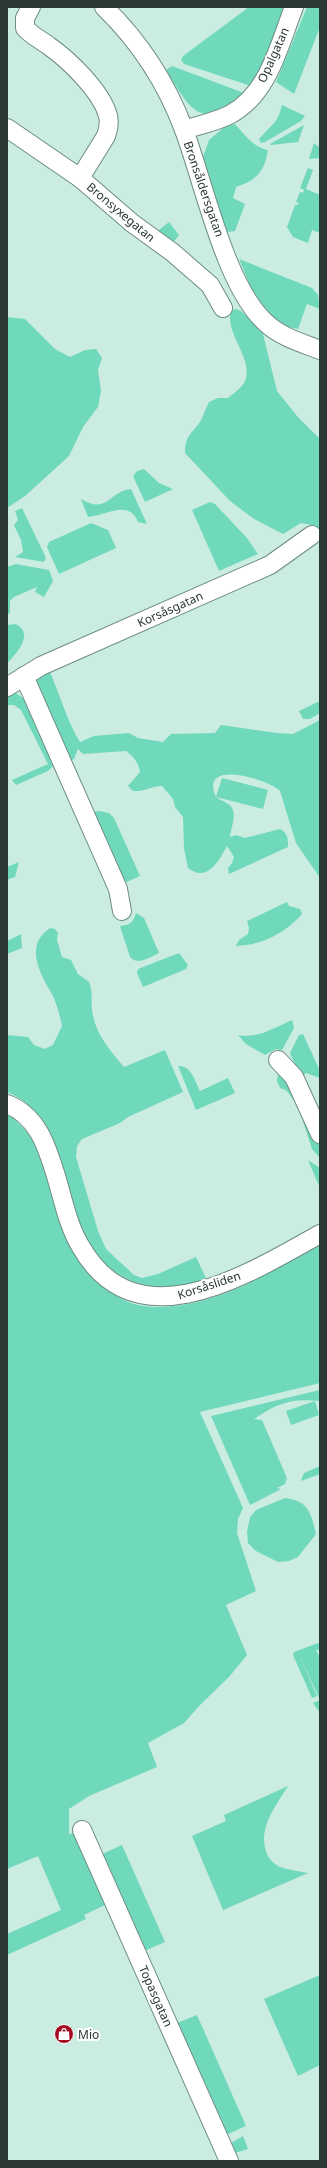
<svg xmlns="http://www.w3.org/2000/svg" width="327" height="2168" viewBox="0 0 327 2168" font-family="'Noto Sans',sans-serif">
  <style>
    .green { fill: #71d9bb }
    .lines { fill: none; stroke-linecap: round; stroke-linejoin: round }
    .minor-casing { stroke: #6d8c82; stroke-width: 20 }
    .minor { stroke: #fff; stroke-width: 18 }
    .labels { text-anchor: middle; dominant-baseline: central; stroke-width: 4; stroke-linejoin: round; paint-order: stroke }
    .street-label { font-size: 12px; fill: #2b3934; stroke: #fff }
    .poi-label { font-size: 12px; fill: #2b3934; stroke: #fff; text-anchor: start }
  </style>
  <rect width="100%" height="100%" fill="#caece1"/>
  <!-- green -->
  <g class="green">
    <polygon points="249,7 286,7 262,68 251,86 184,64 181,60 183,56"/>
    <polygon points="307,7 320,7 320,27 294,94 276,82"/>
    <path d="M172 66 244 93C200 133 191 110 166 70Z"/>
    <polygon points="282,105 305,116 301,121 265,142 261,143 259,139 275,122 279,115"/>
    <path d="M235 124C244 134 254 148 268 150 265 171 256 181 236 187L233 198 245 204 235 231 227 232 202 160 209 140 226 126Z"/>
    <polygon points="304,125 298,142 271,145 270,144"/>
    <polygon points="314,143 320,148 320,158 309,159"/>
    <polygon points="308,168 313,170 306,189 320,195 320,233 312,230 308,243 293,237 287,227 295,205 298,205 299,203 296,202 300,192 303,193 304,190 300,188"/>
    <polygon points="169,222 179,235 170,247 154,234"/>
    <path d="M239 259 312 288 318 295 320 309 307 304 298 329C293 328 287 327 282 325 258 316 249 281 239 259Z"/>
    <path d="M236 309 241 311 262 330 277 391 297 416 320 439V535L312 525 301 523 283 534 254 519 230 501 185 453C185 433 194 433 201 420 204 414 206 408 209 402L218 398H228C233 394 240 389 244 383 256 360 224 334 231 311Z"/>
    <polygon points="7,317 25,319 55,349 70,357 85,350 96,349 102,358 98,370 101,391 98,407 83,427 69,456 25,496 7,508"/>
    <polygon points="144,469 159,483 173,489 145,502 133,476 137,471"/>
    <path d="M131 489 147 524 138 522C129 499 107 515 88 517L81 499C108 515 109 491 131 489Z"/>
    <polygon points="210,502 215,504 247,538 258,554 219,571 192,510"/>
    <polygon points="22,508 46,558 44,562 15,557 23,552 21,540 14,525 18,520 15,511"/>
    <polygon points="91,523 108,530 116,548 59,574 47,547 49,542"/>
    <polygon points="16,564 49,570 53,581 44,597 35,592 37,587 14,597 10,601 10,613 7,615 7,567"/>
    <path d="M16 624C35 635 16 653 7 664V625Z"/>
    <path d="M50 672C60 695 67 721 80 742L94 736 129 733 138 738 163 742 171 734 215 733 221 725 277 733 293 734 320 720V878L296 843 280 791C270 780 198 757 216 797 220 800 224 801 228 804 239 811 231 826 230 837L236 835 245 838 280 829C288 833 288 839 288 847L229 874 228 868 232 863 234 857 227 846C219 861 207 883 188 868L184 848 183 817 175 807 173 799 162 786C152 786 144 792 133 791L128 786 140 772C139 763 133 756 126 751L83 754 78 749 74 759 67 762 33 692 36 674Z"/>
    <polygon points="16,693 24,699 52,757 53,766 48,771 16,785 12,780 48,764 21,710 14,705 7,705 7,694"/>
    <polygon points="320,701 320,713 310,719 303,719 299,711"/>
    <polygon points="222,778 268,790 263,809 216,797"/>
    <polygon points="100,811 109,813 114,818 140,876 122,884 90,812"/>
    <polygon points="19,862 15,877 7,880 7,867"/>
    <path d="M287 902 289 906 300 909 302 914C284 934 262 945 236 946L239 940 248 934 249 928 247 921Z"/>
    <path d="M136 913 144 918 159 953C150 957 138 966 130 957L120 926C130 925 133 923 136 913Z"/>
    <path d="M50 928 55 929 58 933 57 940 62 957 71 960 78 974 89 982C93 991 91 1000 92 1010 95 1034 109 1049 124 1067L165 1050 183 1092 128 1117 120 1123 82 1139 77 1146 76 1157 98 1231 106 1249 134 1275 142 1278 158 1274 196 1257 206 1278C164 1297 115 1286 90 1246 82 1234 78 1218 74 1203 66 1181 59 1159 52 1136 41 1116 29 1101 7 1092V1035L28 1037 34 1045 45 1049 53 1045 62 1026C60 1016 57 1005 53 996 41 975 23 946 50 928Z"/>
    <polygon points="21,934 22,948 7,954 7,941"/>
    <polygon points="179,953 188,965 186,969 143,987 137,973 138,969"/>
    <path d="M292 1020 294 1028 282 1050 276 1049 265 1055 246 1044 238 1035C257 1039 274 1028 292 1020Z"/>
    <polygon points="303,1034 320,1071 320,1078 306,1073 301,1078 290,1053 299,1035"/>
    <path d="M178 1066C191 1065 195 1081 200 1091L228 1078 235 1093 196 1110Z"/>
    <polygon points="278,1074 293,1088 320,1147 320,1158 312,1149 298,1106 286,1090 280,1088 277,1081"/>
    <path d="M7 1114C43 1138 44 1173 56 1211 66 1245 81 1271 111 1292 118 1297 128 1303 138 1305 171 1312 210 1300 241 1287 268 1274 294 1257 320 1242V1383L200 1412 243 1508 238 1519 237 1533 256 1591 226 1605 247 1655 229 1677 199 1706 184 1723 148 1743 157 1767 89 1796 69 1809V1834L77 1832 107 1904 84 1915 86 1919 7 1955V1934L61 1910 38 1856 7 1869Z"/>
    <polygon points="308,1160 320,1168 320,1188"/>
    <path d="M320 1390V1401C291 1398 278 1403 254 1419L262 1420 287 1478 285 1484 277 1488 281 1489 250 1505 211 1416Z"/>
    <polygon points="315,1401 319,1415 291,1425 286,1411"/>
    <polygon points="320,1466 320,1474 301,1481 304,1473"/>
    <path d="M285 1498C309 1501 311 1513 316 1534L298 1557 289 1561 278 1562 256 1551 248 1543 247 1532 250 1517 256 1510Z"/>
    <polygon points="318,1643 320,1644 320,1650 316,1650 320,1658 320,1713 313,1703 320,1700 300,1657 317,1696 312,1698 293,1655 294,1652"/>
    <path d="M288 1786C275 1807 257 1829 267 1854 269 1859 275 1865 280 1867 289 1870 299 1871 308 1873L223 1910 192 1836 226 1821 224 1815Z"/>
    <polygon points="122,1845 165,1942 144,1951 102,1854"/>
    <polygon points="320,1975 320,2065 298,2076 264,1999"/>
    <polygon points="197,2015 246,2126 226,2135 177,2023"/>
    <polygon points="243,2136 248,2149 235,2153 231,2143"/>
  </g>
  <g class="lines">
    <!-- minor casing -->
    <g class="minor-casing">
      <g id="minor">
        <path d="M31 7 25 18V28C32 36 41 40 49 46 69 60 102 92 108 116 110 123 108 130 106 136L80 178"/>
        <path d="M104 7C139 41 167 84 184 130 204 183 225 286 266 323 281 337 302 343 320 350"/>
        <polyline points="7,128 80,178 132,223 172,252 210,285 223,308"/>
        <path d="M184 130C199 125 216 122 231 114 269 93 279 45 294 7"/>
        <polyline points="24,676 118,889 122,911"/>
        <polyline points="7,687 41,666 270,565 312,535"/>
        <polyline points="278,1060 294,1077 320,1134"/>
        <path d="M7 1104C38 1116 47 1147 56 1176 63 1199 68 1226 81 1247 137 1345 250 1273 320 1234"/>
        <polyline points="82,1830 229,2161"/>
      </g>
    </g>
    <!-- minor -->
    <use href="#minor" class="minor"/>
  </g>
  <!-- icons -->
  <defs>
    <g id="shop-disc" transform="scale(1)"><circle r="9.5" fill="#a50a22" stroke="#fff"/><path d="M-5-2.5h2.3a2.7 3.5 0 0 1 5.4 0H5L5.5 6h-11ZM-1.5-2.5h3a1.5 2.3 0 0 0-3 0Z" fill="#fff"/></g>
  </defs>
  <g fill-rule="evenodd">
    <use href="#shop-disc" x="64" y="2034"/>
  </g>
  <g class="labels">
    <!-- street labels -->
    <g class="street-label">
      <text transform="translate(273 55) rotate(-66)">Opalgatan</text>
      <text transform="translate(204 189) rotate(71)">Bronsåldersgatan</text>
      <text transform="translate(121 212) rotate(40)">Bronsyxegatan</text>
      <text transform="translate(170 609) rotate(-24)">Korsåsgatan</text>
      <text transform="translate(209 1285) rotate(-18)">Korsåsliden</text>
      <text transform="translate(156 1996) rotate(66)">Topasgatan</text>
    </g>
    <!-- poi labels -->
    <g class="poi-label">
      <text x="78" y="2034">Mio</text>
    </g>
  </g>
  <!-- border -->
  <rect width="327" height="2168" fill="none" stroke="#2b3934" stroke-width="16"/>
</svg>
